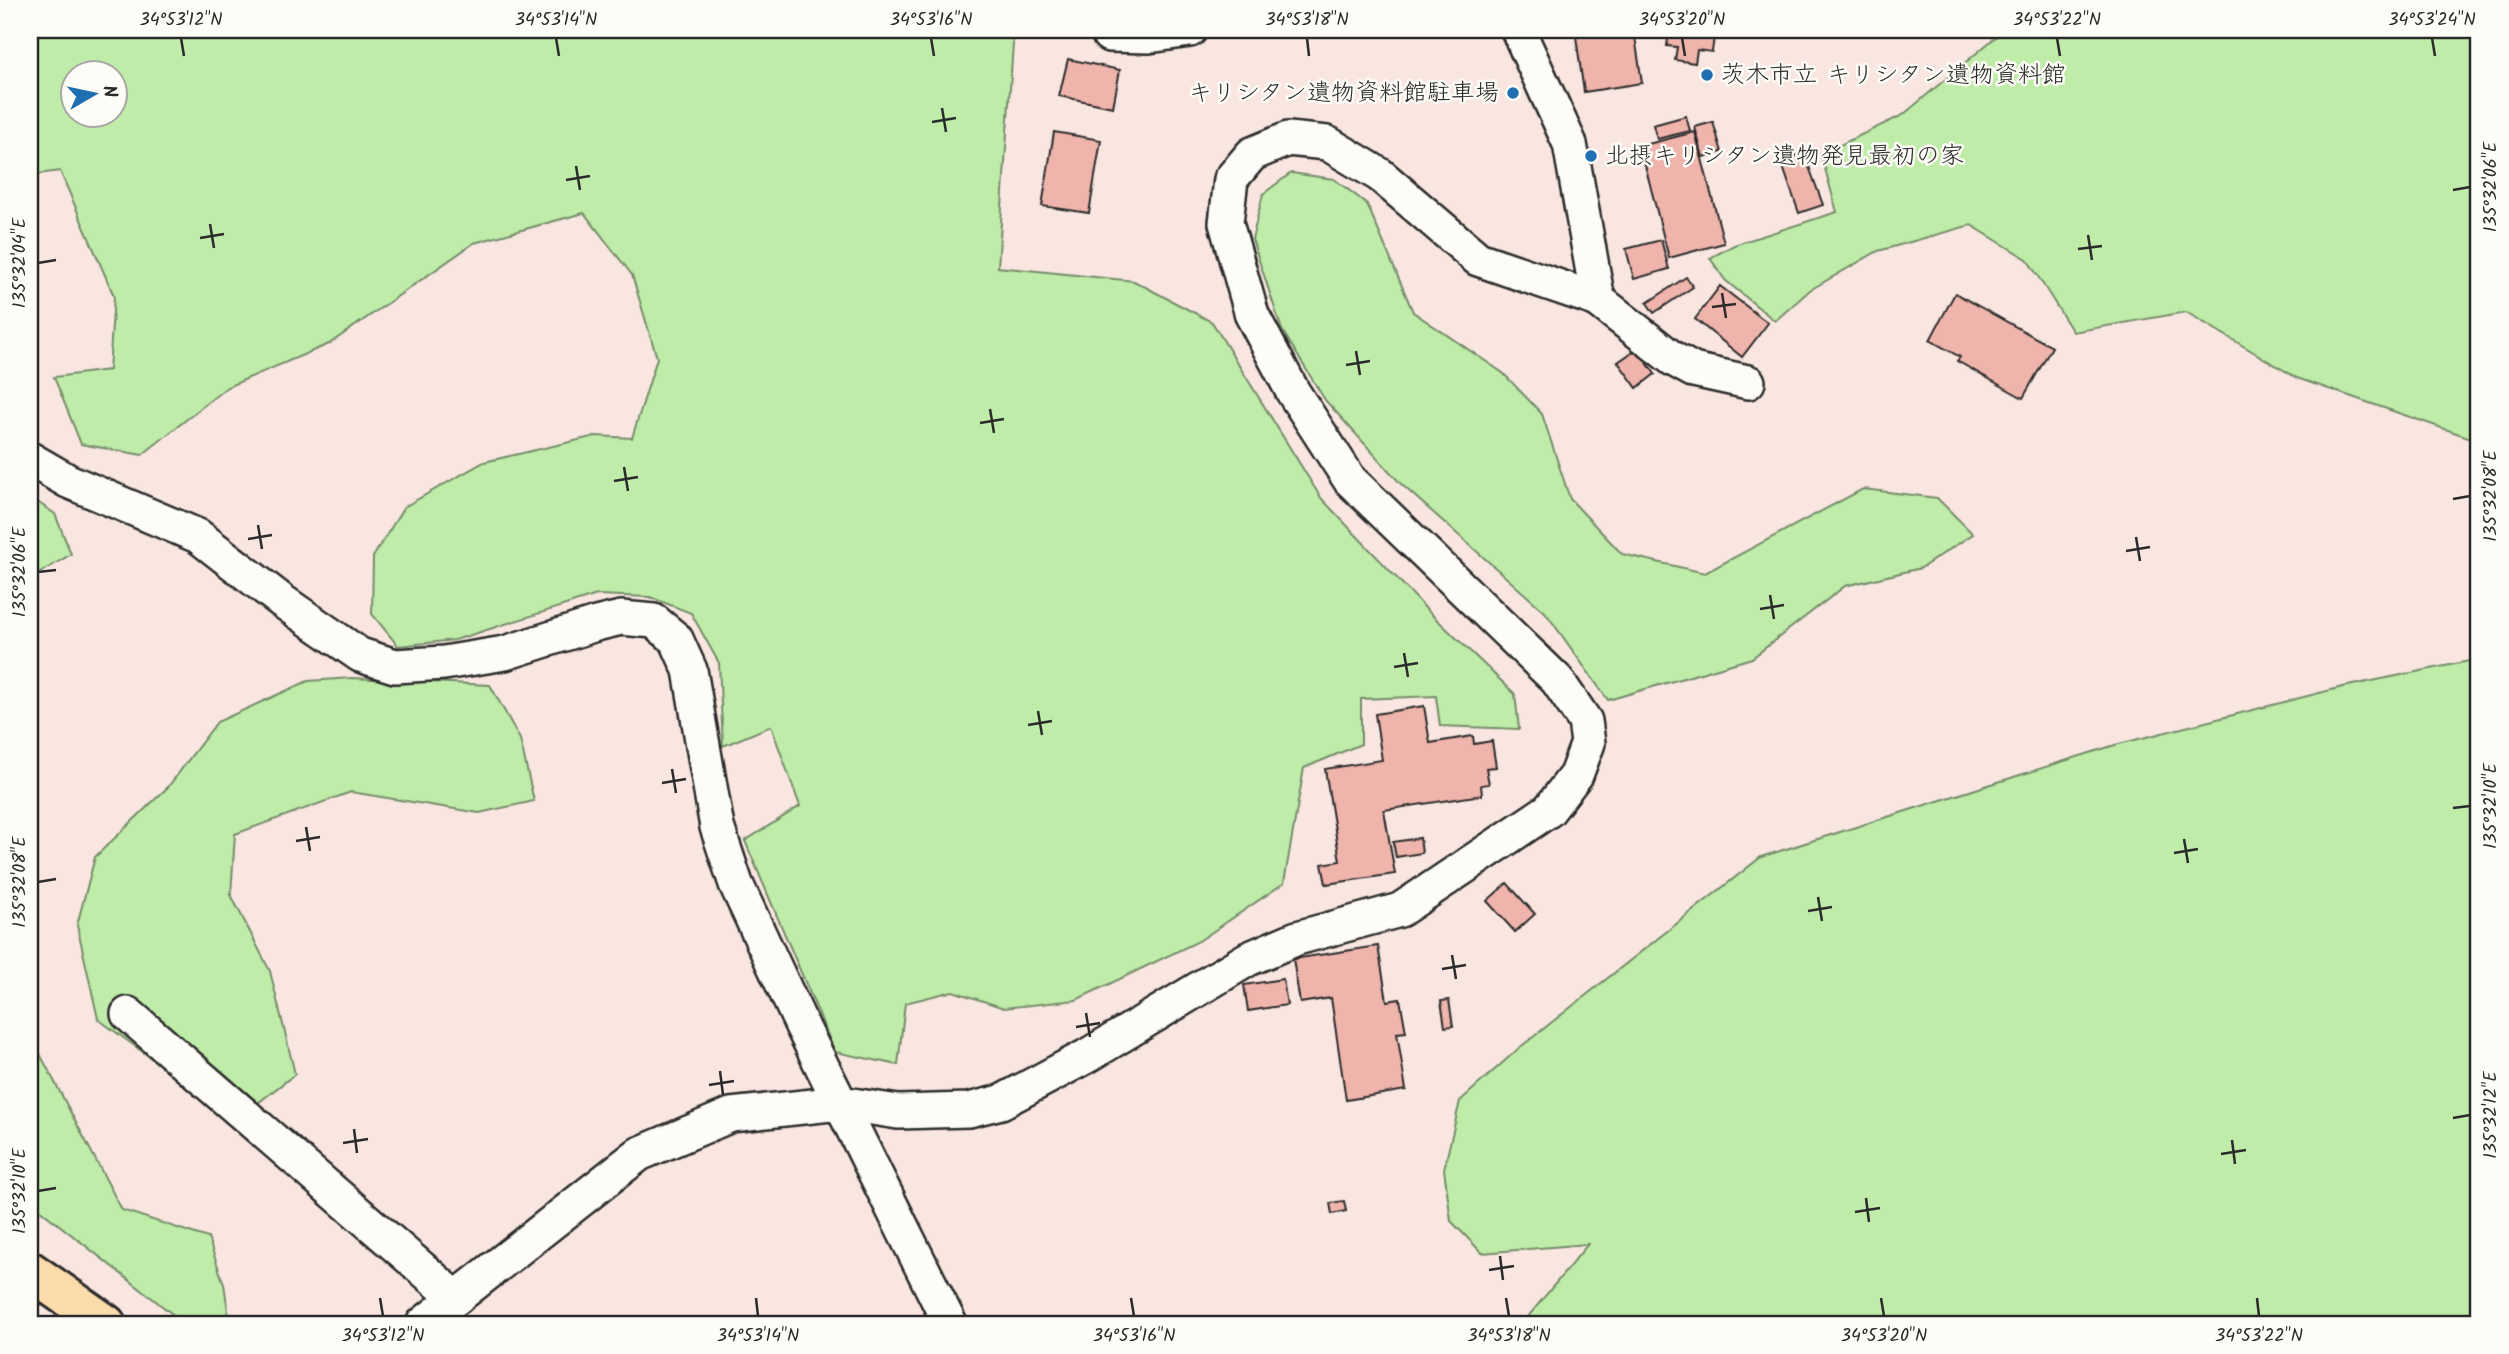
<svg xmlns="http://www.w3.org/2000/svg" width="2509" height="1354" viewBox="0 0 2509 1354" font-family="Kalam,'Klee One',sans-serif">
  <style>
    .green { fill: #bfeca9; stroke: #758c6a; stroke-width: 2; fill-rule: evenodd }
    .building { fill: #efb4ac; stroke: #2b2b2b; stroke-width: 2 }
    .lines { fill: none; stroke-linecap: round; stroke-linejoin: round }
    .street-casing { stroke: #2b2b2b; stroke-width: 38 }
    .highway-casing { stroke: #2b2b2b; stroke-width: 44 }
    .street { stroke: #fdfcf7; stroke-width: 33 }
    .highway { stroke: #fddcac; stroke-width: 38 }
    .ticks { fill: none; stroke: #2b2b2b; stroke-width: 2.5 }
    .poi-dot { fill: #1f6fb2; stroke: #fdfcf7; stroke-width: 2.5 }
    .labels { text-anchor: middle; dominant-baseline: central; stroke-width: 5; stroke-linejoin: round; paint-order: stroke }
    .poi-label { font-size: 24px; fill: #2b2b2b; stroke: #fdfcf7; text-anchor: start }
    .neatline { fill: none; stroke: #2b2b2b; stroke-width: 2.5 }
    .ticks-label { font-size: 18px; text-anchor: middle; fill: #2b2b2b }
  </style>
  <rect width="100%" height="100%" fill="#f9e6e0"/>
  <filter id="ink" filterUnits="userSpaceOnUse"><feTurbulence type="fractalNoise" baseFrequency=".0143" numOctaves="2"/><feDisplacementMap in="SourceGraphic" scale="14" xChannelSelector="R" yChannelSelector="G"/><feConvolveMatrix kernelMatrix="1 2 1 2 8 2 1 2 1" color-interpolation-filters="sRGB"/></filter>
  <g filter="url(#ink)">
    <!-- green -->
    <g class="green">
      <path d="M30 30H1009L1013 43 998 267 1134 281 1212 322 1321 498 1429 612 1515 694 1519 729 1440 726 1436 696 1361 699V744L1304 768 1284 883 1199 941 1076 1000 1004 1008 953 991 905 1003 898 1065 835 1052 745 841 800 806 771 726 723 746 719 663 691 613 650 597 597 595 455 640 398 646 372 614 373 557 404 507 484 462 596 436 632 438 657 358 632 275 584 213 474 243 329 344 227 387 142 455 81 444 54 377 109 370 114 296 60 171 30 175ZM74 74H116V116H74Z"/>
      <polygon points="2004,30 2479,30 2479,437 2468,437 2297,378 2186,312 2073,332 2027,259 1971,225 1878,251 1810,290 1775,321 1725,280 1710,258 1734,245 1837,212 1821,154 1903,115"/>
      <polygon points="1291,173 1334,179 1367,204 1413,312 1503,373 1542,414 1570,499 1622,554 1705,573 1863,489 1937,498 1973,534 1921,568 1845,586 1752,658 1608,700 1545,612 1401,484 1325,400 1282,330 1252,239 1263,194"/>
      <polygon points="30,497 55,514 71,554 30,579"/>
      <polygon points="2479,659 2479,1324 1522,1324 1588,1244 1482,1253 1451,1221 1444,1169 1460,1101 1518,1049 1761,857 2115,745 2343,687"/>
      <polygon points="352,678 490,685 520,739 534,801 479,813 351,792 235,834 231,895 270,971 295,1074 249,1110 167,1070 98,1019 77,925 95,857 168,787 217,722 308,681"/>
      <polygon points="30,1035 122,1210 208,1238 224,1284 230,1324 185,1324 30,1202"/>
    </g>
    <!-- building -->
    <g class="building">
      <polygon points="1575,30 1634,30 1642,83 1584,92"/>
      <polygon points="1669,30 1715,30 1712,52 1697,50 1695,63 1675,60 1677,47 1667,46"/>
      <polygon points="1068,59 1120,70 1113,107 1059,96"/>
      <polygon points="1686,116 1690,131 1657,139 1653,125"/>
      <polygon points="1713,122 1722,152 1703,157 1695,127"/>
      <polygon points="1054,132 1101,140 1089,213 1042,206"/>
      <polygon points="1695,132 1724,243 1669,258 1640,146"/>
      <polygon points="1804,153 1823,205 1799,213 1781,161"/>
      <polygon points="1661,240 1669,269 1634,279 1626,249"/>
      <polygon points="1686,277 1693,287 1654,313 1647,303"/>
      <polygon points="1720,286 1768,323 1742,357 1695,319"/>
      <polygon points="1955,293 2052,347 2023,398 1957,361 1960,357 1930,340"/>
      <polygon points="1637,349 1655,374 1637,388 1618,362"/>
      <polygon points="1424,706 1430,743 1473,736 1474,744 1492,741 1496,767 1486,768 1489,784 1481,785 1482,795 1384,810 1395,874 1326,884 1322,864 1340,861 1325,769 1382,760 1375,714"/>
      <polygon points="1420,838 1422,853 1396,857 1393,842"/>
      <polygon points="1507,883 1535,914 1515,932 1487,901"/>
      <polygon points="1378,946 1387,1001 1400,999 1406,1032 1397,1033 1406,1090 1346,1100 1331,998 1300,1003 1293,959"/>
      <polygon points="1283,979 1287,1005 1248,1011 1244,985"/>
      <polygon points="1449,1000 1453,1026 1445,1027 1441,1001"/>
      <polygon points="1344,1201 1346,1211 1332,1214 1330,1203"/>
    </g>
    <g class="lines">
      <!-- street casing -->
      <g class="street-casing">
        <g id="street">
          <polyline points="1109,35 1149,36 1190,30"/>
          <polyline points="1598,300 1673,359 1693,370 1748,382"/>
          <polyline points="30,459 68,481 198,536 282,601 360,655 395,666 444,663 505,653 596,624 621,618 654,621 676,639 690,670 717,827 736,884 802,1026 950,1324"/>
          <polyline points="128,1014 456,1298"/>
          <polyline points="423,1324 639,1154 731,1115 840,1103 898,1112 969,1110 1001,1102 1087,1056 1248,959 1297,938 1400,910 1549,810 1576,775 1588,743 1585,721 1557,680 1350,480 1293,392 1252,315 1226,223 1231,179 1252,154 1288,139 1327,143 1380,175 1478,259 1598,300 1570,144 1518,30"/>
        </g>
      </g>
      <!-- highway casing -->
      <g class="highway-casing">
        <polyline id="highway" points="30,1271 106,1324"/>
      </g>
      <!-- street -->
      <use href="#street" class="street"/>
      <!-- highway -->
      <use href="#highway" class="highway"/>
    </g>
  </g>
  <!-- ticks -->
  <path class="ticks" d="M181 38 184 56M556 38 559 56M931 38 934 56M1307 38 1309 56M1682 38 1685 56M2057 38 2060 56M2432 38 2435 56M942 108 946 132M932 122 956 118M576 166 580 190M566 180 590 176M2453 190 2470 187M210 224 214 248M2088 235 2092 260M200 238 224 234M2078 249 2102 246M38 263 56 260M1722 293 1726 318M1712 307 1736 304M1356 351 1360 375M1346 365 1370 361M990 409 994 433M980 423 1004 419M624 467 628 491M614 481 638 477M2453 499 2470 496M258 525 262 549M2136 537 2140 561M248 539 272 535M2126 551 2150 547M38 572 56 570M1770 595 1774 619M1760 609 1784 605M1404 653 1408 677M1394 667 1418 663M1038 711 1042 735M1028 725 1052 721M672 769 676 793M662 783 686 779M2453 808 2470 806M306 827 310 851M2184 839 2188 863M296 841 320 837M2174 853 2198 849M38 882 56 879M1818 897 1822 921M1808 911 1832 907M1452 955 1456 979M1442 969 1466 965M1086 1013 1090 1037M1076 1027 1100 1023M720 1071 723 1095M709 1085 734 1081M2453 1118 2470 1115M354 1129 357 1153M2232 1140 2235 1164M343 1143 368 1139M2221 1154 2246 1150M38 1191 56 1188M1866 1198 1869 1222M1855 1212 1880 1208M1500 1256 1503 1280M1489 1270 1514 1266M380 1298 383 1316M756 1298 758 1316M1131 1298 1134 1316M1506 1298 1509 1316M1881 1298 1884 1316M2257 1298 2259 1316"/>
  <!-- markers -->
  <g class="poi-dot">
    <circle cx="1707" cy="75" r="7"/>
    <circle cx="1513" cy="93" r="7"/>
    <circle cx="1591" cy="156" r="7"/>
  </g>
  <g class="labels">
    <!-- poi labels -->
    <g class="poi-label">
      <text x="1721" y="75">茨木市立 キリシタン遺物資料館</text>
      <text x="1499" y="93" text-anchor="end">キリシタン遺物資料館駐車場</text>
      <text x="1605" y="156">北摂キリシタン遺物発見最初の家</text>
    </g>
  </g>
  <!-- margin -->
  <rect width="2509" height="1354" fill="none" stroke="#fdfcf7" stroke-width="77"/>
  <!-- north arrow -->
  <g transform="translate(94 94) rotate(81)"><circle r="33" fill="#fdfcf7" stroke="#a9a8a5" stroke-width="2"/>
  <path d="M0-5L12 26L0 18L-12 26Z" fill="#1f6fb2"/>
  <text y="-10" font-size="19" font-weight="bold" text-anchor="middle" fill="#2b2b2b">N</text>
  </g>
  <rect x="38" y="38" width="2432" height="1278" class="neatline"/>
  <g class="ticks-label">
    <text x="181" y="25">34°53'12"N</text>
    <text x="556" y="25">34°53'14"N</text>
    <text x="931" y="25">34°53'16"N</text>
    <text x="1307" y="25">34°53'18"N</text>
    <text x="1682" y="25">34°53'20"N</text>
    <text x="2057" y="25">34°53'22"N</text>
    <text x="2432" y="25">34°53'24"N</text>
    <text transform="translate(2490 187) rotate(-90)" y="6">135°32'06"E</text>
    <text transform="translate(19 263) rotate(-90)" y="6">135°32'04"E</text>
    <text transform="translate(2490 496) rotate(-90)" y="6">135°32'08"E</text>
    <text transform="translate(19 572) rotate(-90)" y="6">135°32'06"E</text>
    <text transform="translate(2490 806) rotate(-90)" y="6">135°32'10"E</text>
    <text transform="translate(19 882) rotate(-90)" y="6">135°32'08"E</text>
    <text transform="translate(2490 1115) rotate(-90)" y="6">135°32'12"E</text>
    <text transform="translate(19 1191) rotate(-90)" y="6">135°32'10"E</text>
    <text x="383" y="1341">34°53'12"N</text>
    <text x="758" y="1341">34°53'14"N</text>
    <text x="1134" y="1341">34°53'16"N</text>
    <text x="1509" y="1341">34°53'18"N</text>
    <text x="1884" y="1341">34°53'20"N</text>
    <text x="2259" y="1341">34°53'22"N</text>
  </g>
</svg>
